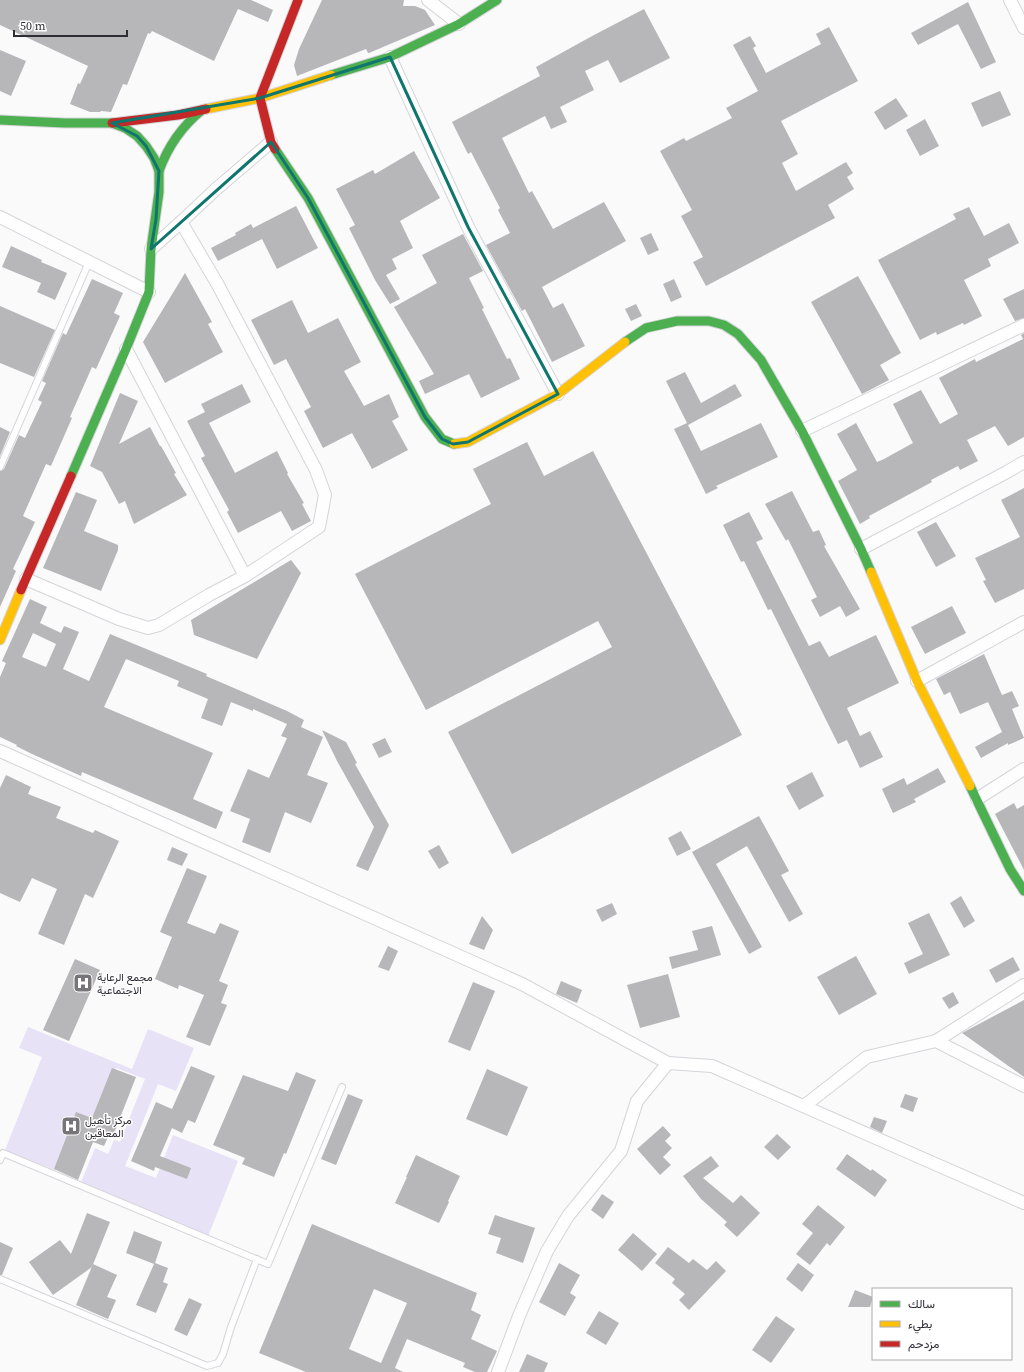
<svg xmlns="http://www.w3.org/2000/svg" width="1024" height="1372" viewBox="0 0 1024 1372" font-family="'Source Serif 4',Vazirmatn,serif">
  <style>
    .green { fill: #e8e2f6 }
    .building { fill: #b7b6b9; fill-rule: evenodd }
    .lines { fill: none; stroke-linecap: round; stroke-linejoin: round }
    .lane-casing { stroke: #d5d4d9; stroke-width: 8 }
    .street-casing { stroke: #d5d4d9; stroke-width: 14 }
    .fast-casing { stroke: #d5d4d9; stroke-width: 11 }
    .slow-casing { stroke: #d5d4d9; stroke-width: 11 }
    .jam-casing { stroke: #d5d4d9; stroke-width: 11 }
    .lane { stroke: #fefefe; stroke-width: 6 }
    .street { stroke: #fefefe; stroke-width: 12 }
    .fast { stroke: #4caf50; stroke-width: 9 }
    .slow { stroke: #ffc107; stroke-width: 9 }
    .jam { stroke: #c62828; stroke-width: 9 }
    .marked { fill: none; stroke: #0f766e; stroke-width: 3; stroke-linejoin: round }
    .labels { text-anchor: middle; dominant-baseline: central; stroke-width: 3; stroke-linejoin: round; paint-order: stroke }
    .poi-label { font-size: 11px; fill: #302d35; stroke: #fff; text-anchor: start }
  </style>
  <rect width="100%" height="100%" fill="#fafafb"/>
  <!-- green -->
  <polygon class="green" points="28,1027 132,1069 148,1029 194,1048 176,1091 158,1084 125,1166 156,1178 173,1135 238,1161 207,1239 79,1187 95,1148 108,1154 114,1140 120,1142 145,1079 116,1068 95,1121 78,1114 55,1170 5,1150 42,1057 19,1048"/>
  <!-- building -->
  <g class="building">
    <polygon points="0,0 251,0 273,10 268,22 238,9 214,61 152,31 150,34 148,33 127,85 123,84 111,112 101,111 100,112 90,112 70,104 78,83 80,84 88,66 0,25"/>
    <polygon points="322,0 404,0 403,6 415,6 425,10 435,25 369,53 368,53 366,49 297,76 294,65 299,49"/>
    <polygon points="968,2 996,62 981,69 958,24 918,45 911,33"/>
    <polygon points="644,9 670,58 620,83 608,60 585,71 594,90 560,107 567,122 551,129 545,116 502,138 529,193 532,191 553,229 604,202 626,241 542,287 553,308 563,303 585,346 552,362 525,309 522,311 486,245 510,233 498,210 500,208 471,152 468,154 452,122 540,76 536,67 594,35"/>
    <polygon points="829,27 858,81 781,121 798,154 782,163 796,191 846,162 853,173 847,177 854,189 828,205 835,218 706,286 693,262 703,257 681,216 692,210 660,151 684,138 686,141 732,118 726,108 758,91 733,45 750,36 756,46 753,48 766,73 821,44 816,34"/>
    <polygon points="0,50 26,61 11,96 0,91"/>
    <polygon points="1000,91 1011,115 982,127 971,103"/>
    <polygon points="896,98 908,116 885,130 874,112"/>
    <polygon points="925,119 939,146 920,156 906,130"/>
    <polygon points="414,151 440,198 400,221 413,248 392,259 397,269 386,275 400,299 390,304 375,280 349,228 355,225 336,189 373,170 375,174"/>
    <polygon points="296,206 318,248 277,269 262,239 218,261 211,248 236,235 235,233 251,224 253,228"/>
    <polygon points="969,207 984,236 1009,223 1019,243 988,259 991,266 964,280 982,316 964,325 963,323 937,335 936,332 920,340 878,260 956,219 953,214"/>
    <polygon points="651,233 659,250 648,255 640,238"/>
    <polygon points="463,234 483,271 469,278 484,308 482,309 507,359 510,358 520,379 481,398 469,374 425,394 419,381 434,374 394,307 437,283 422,255"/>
    <polygon points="11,246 42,260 41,262 67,273 55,300 37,292 41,283 2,267"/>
    <polygon points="185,273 212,322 208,324 223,352 165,383 143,342"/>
    <polygon points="858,276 901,353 880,365 889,380 862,394 811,302"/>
    <polygon points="92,279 123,293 114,313 120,316 96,369 92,367 70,417 72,418 51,466 46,464 23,516 35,522 13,569 16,571 0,607 0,471 4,469 19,435 25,438 42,402 38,400 46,383 42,381 63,333 66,335"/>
    <polygon points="674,279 682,297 671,302 663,284"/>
    <polygon points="1024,289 1024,318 1015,321 1003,299"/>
    <polygon points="292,300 308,333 338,318 361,362 344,371 364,406 389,394 399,417 392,421 408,450 372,469 352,433 323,448 304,411 311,407 286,359 274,365 251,320"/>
    <polygon points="636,304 642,316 631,321 625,309"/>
    <polygon points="0,306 55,330 34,377 0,363"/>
    <polygon points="1024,333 1024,437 1008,446 995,426 967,440 978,461 960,470 958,466 931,480 932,482 869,516 870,518 860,524 838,481 857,470 837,434 856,423 877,462 884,459 913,443 893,404 921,390 940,424 958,414 939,378 975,359 976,362 1023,339 1021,335"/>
    <polygon points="685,372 701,403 735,384 742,396 688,425 701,451 761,423 778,457 716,486 718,488 706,494 674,429 687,423 666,381"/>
    <polygon points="242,384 251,402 209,423 235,473 277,451 288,473 287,474 304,503 302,504 311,521 292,531 281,511 238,533 227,512 229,510 201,458 205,456 187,421 205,412 201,404"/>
    <polygon points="120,393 138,401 119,444 150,427 160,446 161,446 176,473 174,474 187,495 134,524 125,501 119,504 102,472 90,466"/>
    <polygon points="0,427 10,432 0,456"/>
    <polygon points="527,442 544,476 593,451 742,735 512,854 448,732 612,647 598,621 426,710 355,574 491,504 473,469"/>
    <polygon points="1024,488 1024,589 995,603 983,581 986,580 975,558 1020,537 1001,500"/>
    <polygon points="792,491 813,532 819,530 826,545 824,546 860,609 846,617 840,606 820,617 811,600 817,597 788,539 786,541 765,504"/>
    <polygon points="76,492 97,500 84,531 118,545 118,550 101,591 43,568"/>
    <polygon points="749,512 763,539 756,542 809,646 820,641 829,657 876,635 899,683 847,708 860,736 870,731 883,757 860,768 847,740 838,744 771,609 768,610 744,561 741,562 723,525"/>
    <polygon points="936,522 956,556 936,567 917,532"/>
    <polygon points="291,560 301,573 257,659 194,635 191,620"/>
    <path d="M30 599 47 607 40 623 61 633 64 626 79 632 63 669 89 681 110 634 207 674 206 676 287 711 304 720 301 727 323 737 307 775 328 783 311 823 285 812 270 853 242 842 250 819 230 811 248 769 269 778 287 738 281 736 287 724 253 709V711L231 702 222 726 201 718 208 699 177 686 179 681 126 659 104 707 213 753 193 799 223 812 216 829 82 772 81 776 32 754 16 746 17 745 0 737V677L6 663 2 661ZM33 633 56 644 46 667 22 657Z"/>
    <polygon points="952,606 966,633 925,654 911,627"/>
    <polygon points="984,654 1002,695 1012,691 1019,706 1012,709 1024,738 1008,745 1008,743 981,758 975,747 1002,732 988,702 960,714 950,692 944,695 936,679"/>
    <polygon points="322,730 346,742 357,763 355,764 389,825 368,871 356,866 374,827 337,761"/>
    <polygon points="385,738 392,752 379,758 372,744"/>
    <polygon points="938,768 946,782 914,799 916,802 893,813 882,789 904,778 907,785"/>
    <polygon points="812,772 824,796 799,810 786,786"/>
    <polygon points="6,775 31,787 28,794 61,807 56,818 93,833 95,830 119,841 93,898 85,894 64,945 38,934 57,889 32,878 20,902 0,893 0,788"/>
    <polygon points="1014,803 1017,809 1024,805 1024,870 995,814"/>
    <polygon points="759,816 789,871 781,875 803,914 789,922 747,846 716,864 762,947 749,954 692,852"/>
    <polygon points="681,831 691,849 677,856 668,838"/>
    <polygon points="439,845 449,863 439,869 428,851"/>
    <polygon points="172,847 188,854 182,866 167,860"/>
    <polygon points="187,868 207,876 187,923 215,934 220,923 239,931 219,981 228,985 221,1003 227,1005 210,1046 186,1037 204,995 179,985 178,989 155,979 172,937 160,932"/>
    <polygon points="961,896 975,921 964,928 950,903"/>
    <polygon points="612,903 617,914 602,922 596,910"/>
    <polygon points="929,913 950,955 909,974 904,963 923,954 908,923"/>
    <polygon points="482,916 493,930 484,950 469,944"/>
    <polygon points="712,926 721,955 672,969 669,957 698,950 692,931"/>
    <polygon points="388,946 398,951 389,971 378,967"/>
    <polygon points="856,956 877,994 839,1015 817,977"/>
    <polygon points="1013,957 1020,970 996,983 989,970"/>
    <polygon points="75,959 100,970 69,1041 43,1030"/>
    <polygon points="668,974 680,1017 640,1028 627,985"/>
    <polygon points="561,981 582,990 577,1003 556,994"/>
    <polygon points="473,982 495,991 470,1051 448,1042"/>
    <polygon points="953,992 959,1003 949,1009 942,998"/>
    <polygon points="1024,1000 1024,1077 962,1033"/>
    <polygon points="191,1066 215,1076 195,1123 188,1120 182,1133 172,1128 160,1156 191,1168 187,1179 155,1167 154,1171 131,1161 156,1102 172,1109"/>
    <polygon points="112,1068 136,1077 113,1136 109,1135 104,1146 93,1142 78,1180 54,1169 76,1112 92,1118"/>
    <polygon points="487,1069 528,1087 507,1136 466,1119"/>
    <polygon points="296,1072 316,1080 286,1154 284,1153 274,1177 242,1164 245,1158 213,1145 243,1075 288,1091"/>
    <polygon points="348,1094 363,1100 336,1165 321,1159"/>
    <polygon points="905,1094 918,1098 913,1112 900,1107"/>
    <polygon points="874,1117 887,1121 882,1133 870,1127"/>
    <polygon points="663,1126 671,1135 665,1141 672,1148 663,1157 671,1165 660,1175 637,1149"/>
    <polygon points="777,1134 791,1147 778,1160 764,1147"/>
    <polygon points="847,1154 871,1171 872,1169 887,1180 875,1197 836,1169"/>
    <polygon points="416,1155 460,1176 448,1201 449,1202 439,1223 395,1203 407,1177 406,1177"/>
    <polygon points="711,1156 719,1166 703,1178 733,1203 741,1195 760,1213 737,1237 724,1225 727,1222 701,1199 683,1176"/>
    <polygon points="602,1194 614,1202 603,1219 591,1210"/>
    <polygon points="818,1205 845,1227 830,1246 827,1243 810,1265 796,1254 813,1233 802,1224"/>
    <polygon points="87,1213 110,1222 92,1267 53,1295 29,1262 60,1240 71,1254"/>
    <polygon points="495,1215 535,1228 523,1263 496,1253 501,1238 488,1234"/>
    <path d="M312 1224 477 1293 471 1310 481 1315 471 1339 497 1351 487 1372H475L463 1367 465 1363 407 1339 395 1368 403 1372H306L259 1353ZM374 1289 407 1303 381 1363 349 1349Z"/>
    <polygon points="134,1231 162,1242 155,1263 168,1268 163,1282 168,1284 156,1313 136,1305 154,1264 126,1253"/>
    <polygon points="633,1233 657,1254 642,1271 618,1250"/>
    <polygon points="0,1242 13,1248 2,1275 0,1275"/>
    <polygon points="668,1247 689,1263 693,1259 707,1270 716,1261 726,1271 689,1310 679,1300 685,1294 672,1283 675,1279 655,1263"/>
    <polygon points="559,1263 580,1275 570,1293 576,1297 565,1316 539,1302"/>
    <polygon points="798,1263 814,1275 802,1292 786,1279"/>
    <polygon points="93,1264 117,1275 107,1297 116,1300 108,1319 76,1305"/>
    <polygon points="855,1290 873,1297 870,1307 848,1307"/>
    <polygon points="189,1298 202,1304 187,1336 174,1330"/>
    <polygon points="599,1311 619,1323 606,1345 586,1333"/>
    <polygon points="776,1316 795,1329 771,1363 752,1350"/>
    <polygon points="527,1354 548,1363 544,1372 519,1372"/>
  </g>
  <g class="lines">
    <!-- lane casing -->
    <g class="lane-casing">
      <g id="lane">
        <polyline points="0,467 89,262"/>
        <polyline points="0,1160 3,1153 268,1264 342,1087"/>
        <polyline points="0,1279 207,1366 218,1363 223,1354 231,1327 257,1259"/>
      </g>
    </g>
    <!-- street casing -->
    <g class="street-casing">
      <g id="street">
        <polyline points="428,0 459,24"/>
        <polyline points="1010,0 1024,28"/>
        <polyline points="390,57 468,227 558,394"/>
        <polyline points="0,217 149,292"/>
        <polyline points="151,249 181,222 215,190 271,142"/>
        <polyline points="126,349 245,576"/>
        <polyline points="802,431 1024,325"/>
        <polyline points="861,549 1007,472 1024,462"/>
        <polyline points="26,579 119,619 148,628 159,625 209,595 245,576 319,527 325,495 316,470 218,285 181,222"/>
        <polyline points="917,681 1024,622"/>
        <polyline points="0,751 522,984 668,1063 712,1066 1024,1203"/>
        <polyline points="977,799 1024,769"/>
        <polyline points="936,1041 1024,1086"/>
        <polyline points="804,1106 867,1057 936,1041 1024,985"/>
        <polyline points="498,1372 519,1316 547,1251 568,1216 621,1151 637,1101 668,1063"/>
      </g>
    </g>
    <!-- fast casing -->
    <g class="fast-casing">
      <g id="fast">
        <polyline points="331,75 390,57 459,24 497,0"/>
        <polyline points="0,120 65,123 112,123 125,128 137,136 146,146 154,158 159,171 159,192 151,249 149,292 126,349 71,476"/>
        <polyline points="275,149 308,198 425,417 442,439 454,444"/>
        <path d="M159 171C168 146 181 127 202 110"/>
        <polyline points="625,342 646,328 677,321 709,321 724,325 738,334 761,360 802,431 861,549 871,572"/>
        <polyline points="970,786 1010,869 1024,891"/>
      </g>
    </g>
    <!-- slow casing -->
    <g class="slow-casing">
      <g id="slow">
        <polyline points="206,109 260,98 331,75"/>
        <polyline points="454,444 468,442 558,394 625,342"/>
        <polyline points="871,572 917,681 970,786"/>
        <polyline points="0,640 21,590"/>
      </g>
    </g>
    <!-- jam casing -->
    <g class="jam-casing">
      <g id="jam">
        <polyline points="112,123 178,115 206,109"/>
        <polyline points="275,149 271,142 260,98 298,0"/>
        <polyline points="21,590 71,476"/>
      </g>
    </g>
    <!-- lane -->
    <use href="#lane" class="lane"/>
    <!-- street -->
    <use href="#street" class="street"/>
    <!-- fast -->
    <use href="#fast" class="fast"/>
    <!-- slow -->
    <use href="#slow" class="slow"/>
    <!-- jam -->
    <use href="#jam" class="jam"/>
  </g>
  <!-- marked area -->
  <path class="marked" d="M390 57 468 227 558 394 468 442 453 444 442 439 425 417 308 198 271 142 151 249 156 219 159 171 146 146 137 136 112 123 260 98Z"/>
  <!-- icons -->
  <defs>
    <g id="hospital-square" transform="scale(1)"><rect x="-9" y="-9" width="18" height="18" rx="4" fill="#77757a" stroke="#fff"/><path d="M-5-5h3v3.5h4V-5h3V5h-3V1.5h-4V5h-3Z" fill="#fff"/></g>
  </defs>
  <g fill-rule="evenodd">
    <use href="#hospital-square" x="83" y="983"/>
    <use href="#hospital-square" x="71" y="1126"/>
  </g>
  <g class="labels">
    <!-- poi labels -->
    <g class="poi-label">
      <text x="97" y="977">مجمع الرعاية<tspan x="97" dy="13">الاجتماعية</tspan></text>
      <text x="85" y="1120">مركز تأهيل<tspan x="85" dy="13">المعاقين</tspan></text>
    </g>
  </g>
  <!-- legend -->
  <rect x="872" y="1288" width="140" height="72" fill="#ffffff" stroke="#acabae"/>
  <rect x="880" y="1301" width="20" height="6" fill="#4caf50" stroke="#acabae"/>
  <text x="908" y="1308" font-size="12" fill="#302d35">سالك</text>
  <rect x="880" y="1321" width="20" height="6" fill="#ffc107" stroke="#acabae"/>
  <text x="908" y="1328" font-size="12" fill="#302d35">بطيء</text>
  <rect x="880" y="1341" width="20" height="6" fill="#c62828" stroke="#acabae"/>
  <text x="908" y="1348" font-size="12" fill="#302d35">مزدحم</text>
  <!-- scale -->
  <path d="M14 30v6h113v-6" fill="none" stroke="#302d35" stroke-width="2"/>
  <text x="20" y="30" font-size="12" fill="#302d35" stroke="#ffffff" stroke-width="3" paint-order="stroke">50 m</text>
</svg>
